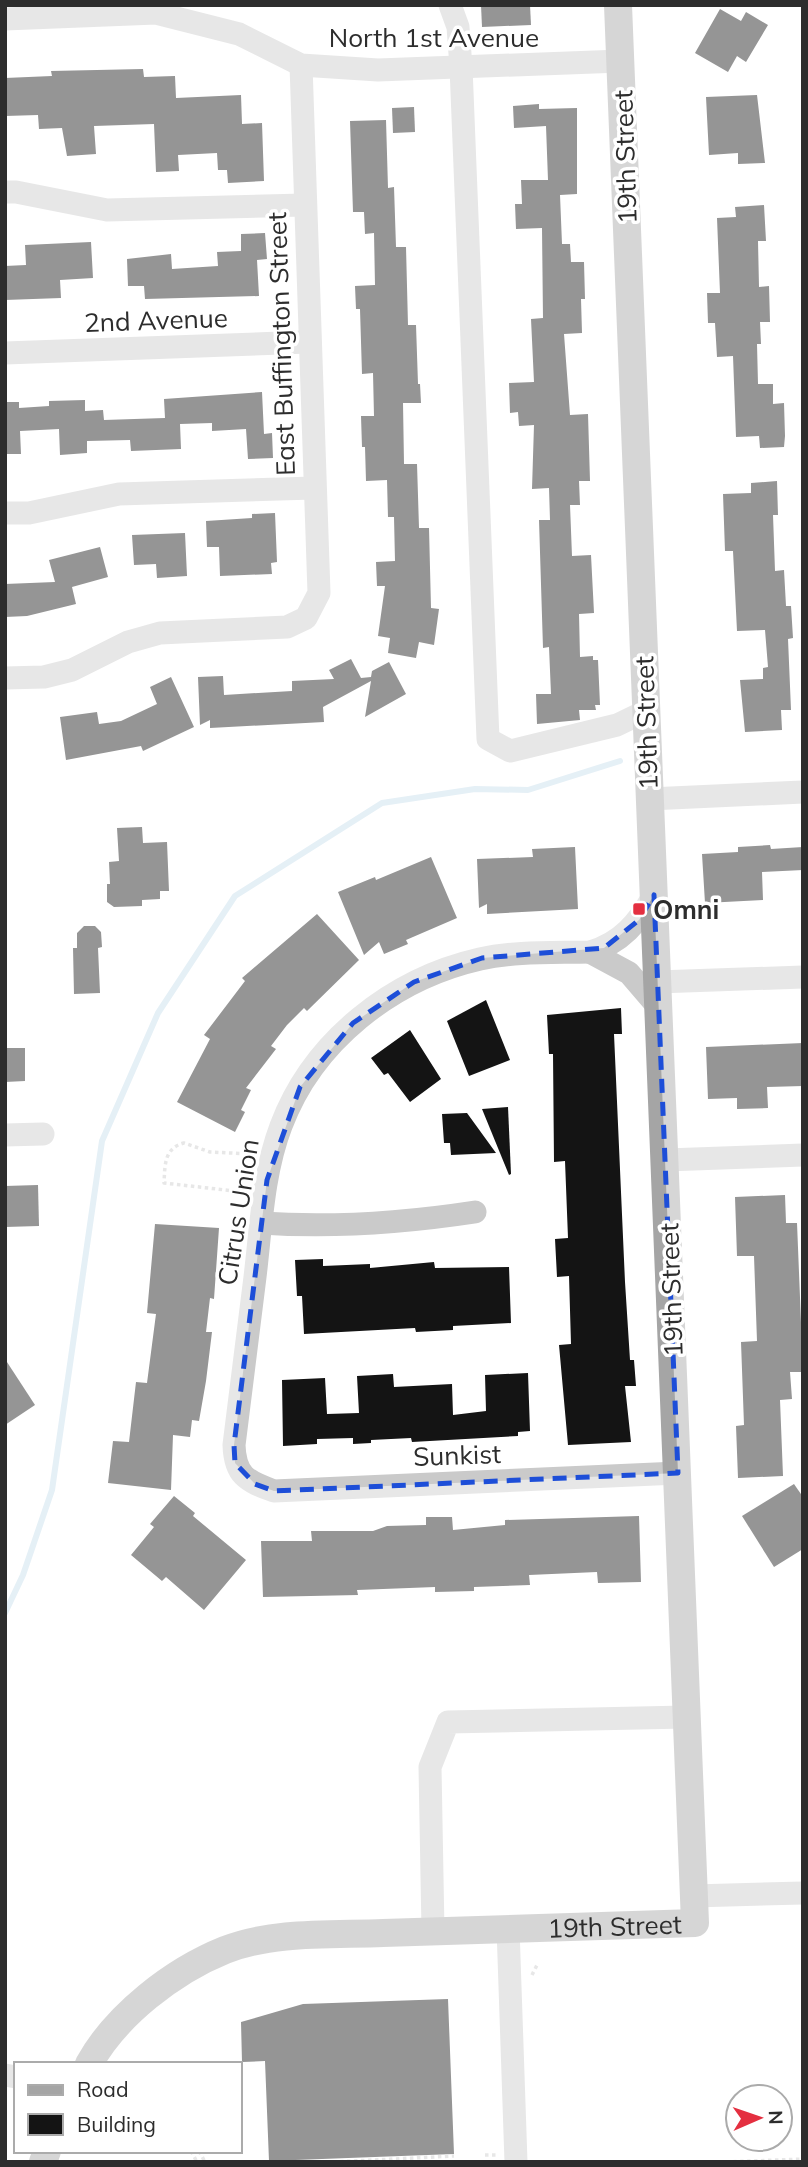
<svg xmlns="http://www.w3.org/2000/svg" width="808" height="2167" viewBox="0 0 808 2167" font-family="Mulish,sans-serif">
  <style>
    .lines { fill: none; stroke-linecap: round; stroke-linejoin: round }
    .stream { stroke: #c6ddeb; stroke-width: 6 }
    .building { fill: #141414 }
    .path { stroke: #cacaca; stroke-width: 3.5; stroke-dasharray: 3.5 3.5; stroke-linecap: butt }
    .minor { stroke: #cacaca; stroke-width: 23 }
    .major { stroke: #a5a5a5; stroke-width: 28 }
    .marked { fill: none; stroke: #1d4ed8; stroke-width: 5; stroke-dasharray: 14 9; stroke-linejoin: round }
    .poi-dot { fill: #e42f40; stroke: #fff; stroke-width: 2.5 }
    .labels { text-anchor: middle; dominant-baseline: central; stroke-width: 7; stroke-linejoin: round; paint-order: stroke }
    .street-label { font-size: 26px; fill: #2d2d2d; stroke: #fff }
    .poi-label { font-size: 26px; font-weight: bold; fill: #2d2d2d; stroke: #fff; text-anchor: start }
  </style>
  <rect width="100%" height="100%" fill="#fff"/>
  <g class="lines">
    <!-- stream -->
    <polyline class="stream" points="5,1613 23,1575 52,1490 102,1141 158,1013 235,896 382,803 475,789 528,790 620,761"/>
  </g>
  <!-- building -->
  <g class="building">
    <polygon points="481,5 530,5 531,25 482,27"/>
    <polygon points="720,9 741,21 746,12 768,25 746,62 737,56 728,72 695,53"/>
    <polygon points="143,69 144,77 175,76 176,98 241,95 242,124 262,123 264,181 228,183 227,170 218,170 217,153 178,155 179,171 156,172 154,124 94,126 96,154 67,156 62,128 39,129 38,115 5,116 5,78 52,76 51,71"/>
    <polygon points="757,95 765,163 738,164 738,153 709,155 706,97"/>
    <polygon points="539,104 539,109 577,108 577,194 560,195 562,244 570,244 571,262 584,262 585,299 581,299 582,333 564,334 570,415 588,414 590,481 579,481 580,505 570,505 572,556 591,555 594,613 579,614 580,657 593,656 593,660 598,660 600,705 595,705 596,710 579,710 580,720 537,724 536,694 551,694 549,647 543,648 539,520 550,520 549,488 532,489 534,425 519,426 518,412 510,413 509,383 534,382 531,319 543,318 542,228 516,229 515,204 522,204 521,180 548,180 546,126 514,128 513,106"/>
    <polygon points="414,107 415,132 393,133 392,108"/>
    <polygon points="386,120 388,188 394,187 396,247 406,247 408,325 416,325 418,384 420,384 421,403 403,403 404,464 417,464 419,528 429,528 431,608 439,609 434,645 419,642 416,658 388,653 390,638 378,636 385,586 377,586 376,562 395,561 394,517 388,517 387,480 366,481 365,447 362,447 361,416 374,416 373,373 362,374 360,309 356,309 355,286 375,285 374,233 365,234 364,212 353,212 350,121"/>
    <polygon points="764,205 766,241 758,241 759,287 769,286 770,322 760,322 761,344 757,344 758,384 773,384 773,404 784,403 785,436 784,447 760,448 759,436 736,437 733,356 717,357 715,323 708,323 707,293 720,293 717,218 736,217 735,207"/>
    <polygon points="265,233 267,259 257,260 259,296 145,299 144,286 128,286 127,259 171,254 172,269 218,266 217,252 241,251 241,234"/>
    <polygon points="91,242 93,278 60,280 61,298 5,300 5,266 26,265 25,245"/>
    <polygon points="262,392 264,434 272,433 273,458 248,459 246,429 212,431 212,423 180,424 181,449 131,451 130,440 87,441 87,453 60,455 59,429 20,431 21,454 5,454 5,402 19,402 19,408 49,406 49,401 85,400 85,411 103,410 104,420 165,418 164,399"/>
    <polygon points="777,481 778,515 773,515 775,571 784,570 786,606 791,606 793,638 788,639 791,710 781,710 782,730 745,732 740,680 763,679 763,668 768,667 765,630 737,631 733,551 725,551 723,494 751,493 751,483"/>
    <polygon points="275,513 277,562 271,563 272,574 220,576 219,547 207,547 206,521 252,518 252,514"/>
    <polygon points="185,533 187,576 157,578 156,564 134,565 132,535"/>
    <polygon points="100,547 108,577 72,587 76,604 27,616 5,617 5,584 55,582 49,560"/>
    <polygon points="351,659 361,678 371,677 372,671 389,662 406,694 365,717 371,681 323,707 324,722 210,728 210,720 200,725 198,677 223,676 224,695 292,691 292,681 334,679 329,670"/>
    <polygon points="171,677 194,727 143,751 141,746 66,760 60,717 97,712 99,724 121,721 157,704 150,687"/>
    <polygon points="142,827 143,843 167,842 169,891 160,891 160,899 142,900 142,906 114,907 107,902 107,884 110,884 109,862 119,861 117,828"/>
    <polygon points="770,845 771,849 803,847 803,870 762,872 763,900 705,903 702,854 738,852 738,847"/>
    <polygon points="575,847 578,909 487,914 487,904 479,908 477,859 533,857 532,849"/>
    <polygon points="431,857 457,918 406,940 408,944 384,954 379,942 364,955 338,892 375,877 376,880"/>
    <polygon points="317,914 359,960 307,1011 304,1008 287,1025 271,1046 276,1049 246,1088 251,1090 241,1110 245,1112 235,1132 177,1102 210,1039 204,1035 245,981 242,978"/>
    <polygon points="84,926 95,926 101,932 102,947 98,948 100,993 74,994 73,948 77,948 77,933"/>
    <polygon points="486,1000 510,1060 469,1076 447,1021"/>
    <polygon points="621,1008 622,1034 614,1034 625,1282 630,1360 634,1360 636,1386 625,1386 631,1442 568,1445 559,1345 571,1344 569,1276 557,1277 555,1239 568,1238 565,1161 554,1162 553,1054 549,1054 547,1015"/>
    <polygon points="410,1030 441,1079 410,1102 388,1073 384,1075 371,1058"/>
    <polygon points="803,1043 803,1086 767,1087 768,1108 737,1109 737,1098 708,1099 706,1047"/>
    <polygon points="5,1048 25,1048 25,1081 5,1082"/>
    <polygon points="508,1107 511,1174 509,1175 482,1109"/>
    <polygon points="467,1113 496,1153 451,1155 450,1143 444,1143 442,1114"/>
    <polygon points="38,1185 39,1226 5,1227 5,1186"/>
    <polygon points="785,1195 786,1223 797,1223 803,1372 790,1372 792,1399 780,1400 783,1476 738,1478 736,1426 744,1425 741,1342 757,1341 754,1256 737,1256 735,1197"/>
    <polygon points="155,1224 219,1228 214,1299 210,1298 206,1332 212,1332 206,1381 199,1421 192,1420 190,1437 173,1435 171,1490 108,1483 113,1441 129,1442 136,1382 147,1383 156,1314 147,1313"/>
    <polygon points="323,1259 323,1266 370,1264 370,1268 434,1262 435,1268 509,1267 511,1323 453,1326 453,1330 416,1332 415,1328 304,1334 302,1296 297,1296 295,1260"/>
    <polygon points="5,1359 35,1405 5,1425"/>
    <polygon points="528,1373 530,1431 518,1432 518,1436 412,1442 411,1438 371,1440 371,1443 353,1444 353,1438 317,1439 317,1444 283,1446 282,1380 325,1378 327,1414 359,1413 357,1376 393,1374 394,1387 452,1384 453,1415 486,1411 485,1375"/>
    <polygon points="794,1484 803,1497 803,1549 774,1567 742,1516"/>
    <polygon points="174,1496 195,1513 193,1516 246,1560 204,1610 166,1577 162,1581 131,1555 154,1527 150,1524"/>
    <polygon points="639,1516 641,1582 598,1583 597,1572 529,1575 530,1585 474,1587 474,1591 435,1592 435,1587 357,1590 358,1595 263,1597 261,1541 312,1541 311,1531 373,1531 387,1526 426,1525 426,1517 452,1517 453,1530 505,1525 505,1520"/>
    <polygon points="448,1999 454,2154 269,2161 265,2061 242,2062 241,2022 303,2004"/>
  </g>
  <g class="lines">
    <!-- path -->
    <g class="path">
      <path d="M243 1192 164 1183C165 1165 164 1148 184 1143L210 1152 252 1154"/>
      <polyline points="532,1975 537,1965"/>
      <polyline points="191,2151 197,2162"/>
      <polyline points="199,2151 205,2162"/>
      <polyline points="485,2155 496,2155"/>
      <polyline points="333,2162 454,2156"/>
      <polyline points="726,2162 803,2159"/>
    </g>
    <!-- minor -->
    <g class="minor">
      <polyline points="450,5 458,27 461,67 488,739 510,751 617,725 646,711"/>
      <polyline points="5,19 156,13 239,34 301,65 378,70 621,61"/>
      <polyline points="5,192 16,192 107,210 304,205"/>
      <polyline points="5,353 308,342"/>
      <polyline points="5,513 29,513 119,494 314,488"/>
      <polyline points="5,678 44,677 72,670 128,642 160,633 287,627 306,618 319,593 301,65"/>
      <polyline points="649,799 803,792"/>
      <path d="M654 895C638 922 622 943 590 952 554 953 515 951 480 959 392 979 313 1041 281 1126 263 1173 261 1227 255 1277 248 1333 241 1389 234 1445 235 1475 246 1481 274 1491L678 1473"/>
      <polyline points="590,952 629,973 659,1008"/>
      <polyline points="657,982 803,977"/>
      <polyline points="5,1135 43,1134"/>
      <polyline points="666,1160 803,1155"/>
      <path d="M261 1223C334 1228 403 1223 475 1212"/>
      <polyline points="693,1896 803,1893"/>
      <polyline points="508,1928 516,2162"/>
      <polyline points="433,1931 430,1767 448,1722 686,1717"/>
      <polyline points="5,2075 16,2077"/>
    </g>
    <!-- major -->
    <g class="major">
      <path id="s1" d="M89 2064C116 2015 173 1971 225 1950 273 1931 332 1935 383 1933 487 1929 591 1927 695 1923L618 5"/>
      <polyline points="43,2162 47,2151"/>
    </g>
  </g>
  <!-- marked area -->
  <path d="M0 0H808V2167H0ZM654 895 678 1473 274 1491 255 1484 235 1463 234 1445 267 1180 300 1087 353 1023 414 982 482 958 604 948 639 920Z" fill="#fff" fill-opacity=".55" fill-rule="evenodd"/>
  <path class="marked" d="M654 895 678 1473 274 1491 255 1484 235 1463 234 1445 267 1180 300 1087 353 1023 414 982 482 958 604 948 639 920Z"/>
  <!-- markers -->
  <rect class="poi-dot" x="632" y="902" width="14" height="14" rx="3.5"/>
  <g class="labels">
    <!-- street labels -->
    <g class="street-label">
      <text x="434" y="37">North 1st Avenue</text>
      <text transform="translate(625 157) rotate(-92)">19th Street</text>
      <text transform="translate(156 320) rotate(-2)">2nd Avenue</text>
      <text transform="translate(281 344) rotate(-92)">East Buffington Street</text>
      <text transform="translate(646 723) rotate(-92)">19th Street</text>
      <text transform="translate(238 1212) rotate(-81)">Citrus Union</text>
      <text transform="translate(671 1290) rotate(-92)">19th Street</text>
      <text transform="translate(457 1455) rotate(-2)">Sunkist</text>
      <text stroke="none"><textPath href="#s1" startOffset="572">19th Street</textPath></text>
    </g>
    <!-- poi labels -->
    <g class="poi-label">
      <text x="653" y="909">Omni</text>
    </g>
  </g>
  <!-- border -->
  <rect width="808" height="2167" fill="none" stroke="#2d2d2d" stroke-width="14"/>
  <!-- legend -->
  <rect x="14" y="2062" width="228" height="91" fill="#ffffff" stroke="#ababab" stroke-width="2"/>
  <rect x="28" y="2085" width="35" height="10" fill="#a5a5a5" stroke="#ababab" stroke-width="2"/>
  <text x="77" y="2097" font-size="21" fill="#2d2d2d">Road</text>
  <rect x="28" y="2114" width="35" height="21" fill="#141414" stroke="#ababab" stroke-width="2"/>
  <text x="77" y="2132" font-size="21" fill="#2d2d2d">Building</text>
  <!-- north arrow -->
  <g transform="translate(759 2118) rotate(88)"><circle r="33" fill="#ffffff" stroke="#ababab" stroke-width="2"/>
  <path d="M0-5L12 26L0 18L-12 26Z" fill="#e42f40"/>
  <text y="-10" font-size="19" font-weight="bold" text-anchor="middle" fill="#2d2d2d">N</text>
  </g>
</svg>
